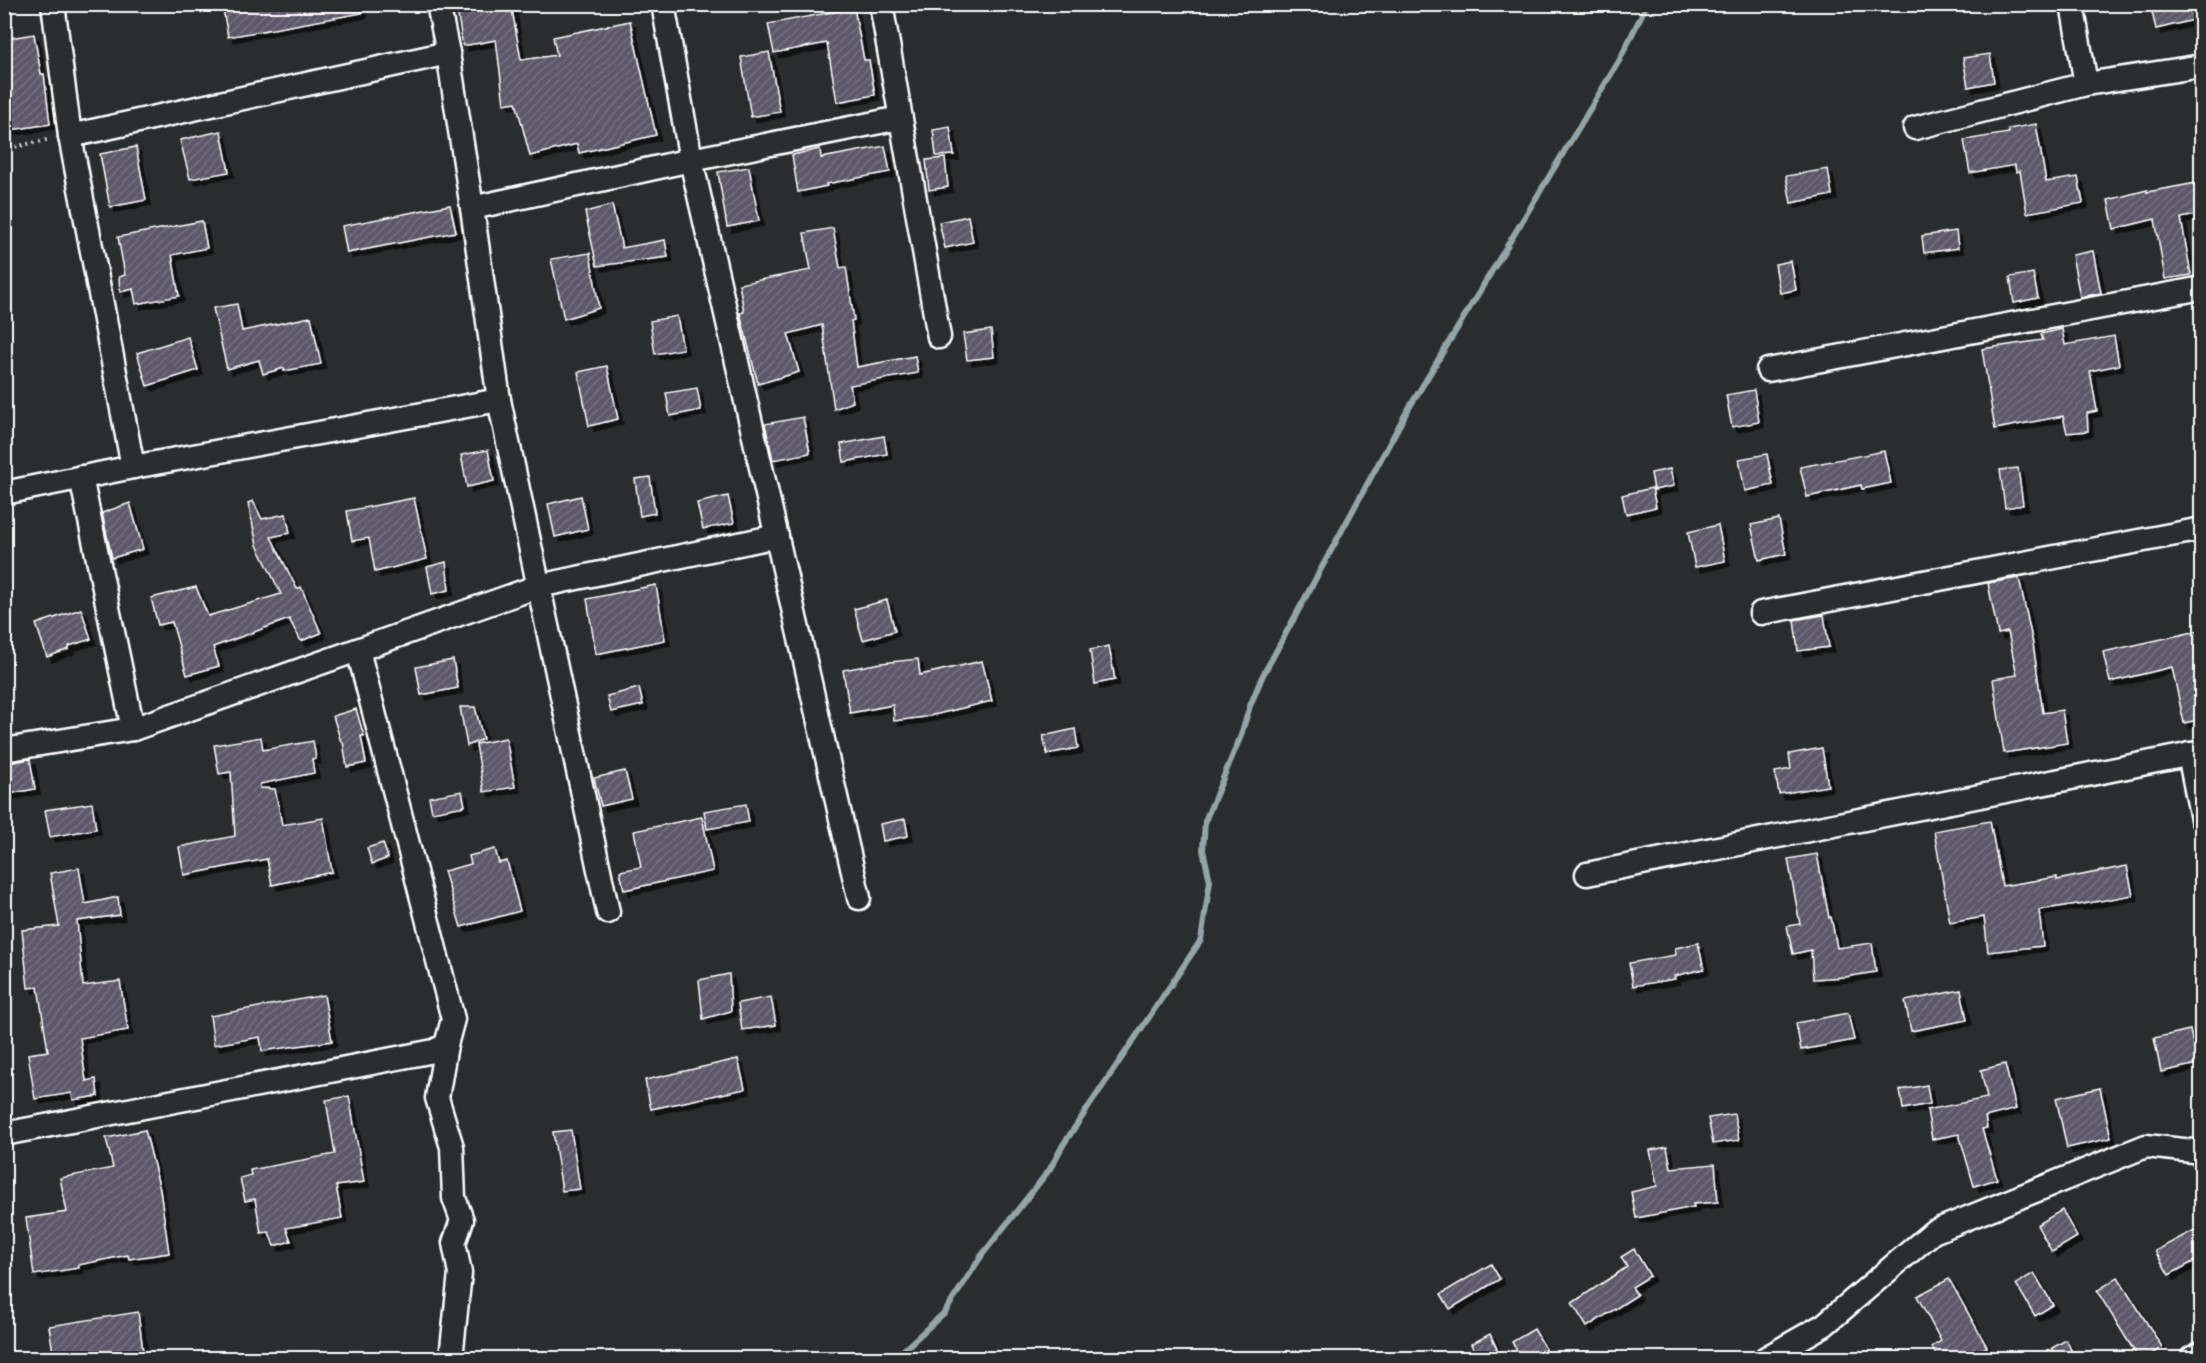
<svg xmlns="http://www.w3.org/2000/svg" width="2206" height="1363" viewBox="0 0 2206 1363" font-family="Dekko,sans-serif">
  <style>
    .lines { fill: none; stroke-linecap: round; stroke-linejoin: round }
    .stream { stroke: #94a5aa; stroke-width: 6 }
    .building { fill: url(#building-hatch); stroke: #fff; stroke-width: 1.5; filter: url(#shadow) }
    .minor-casing { stroke: #fff; stroke-width: 27 }
    .path { stroke: #fff; stroke-width: 4; stroke-dasharray: 1.5 4.5; stroke-linecap: butt }
    .minor { stroke: #2a2d2e; stroke-width: 22 }
  </style>
  <defs>
    <pattern id="building-hatch" width="6" height="6" patternUnits="userSpaceOnUse" patternTransform="scale(1.5)"><rect width="6" height="6" fill="#5d5869"/><path d="M-1 1l2-2M0 6l6-6M5 7l2-2" fill="none" stroke="#757180"/></pattern>
    <filter id="shadow"><feDropShadow dx="5" dy="5" stdDeviation="0" flood-color="#0009"/></filter>
  </defs>
  <rect width="100%" height="100%" fill="#2a2d2e"/>
  <filter id="ink" filterUnits="userSpaceOnUse"><feTurbulence type="fractalNoise" baseFrequency=".0167" numOctaves="2"/><feDisplacementMap in="SourceGraphic" scale="12" xChannelSelector="R" yChannelSelector="G"/><feConvolveMatrix kernelMatrix="1 2 1 2 8 2 1 2 1" color-interpolation-filters="sRGB"/></filter>
  <g filter="url(#ink)">
    <g class="lines">
      <!-- stream -->
      <polyline class="stream" points="895,1358 945,1312 982,1255 1050,1169 1063,1145 1201,940 1210,881 1203,850 1205,821 1240,738 1250,706 1262,677 1406,413 1619,61 1647,4"/>
    </g>
    <!-- building -->
    <g class="building">
      <polygon points="222,4 361,4 362,13 228,37"/>
      <polygon points="456,4 511,4 521,60 557,55 553,37 630,21 656,135 579,153 577,144 530,156 516,102 504,104 496,40 463,46"/>
      <polygon points="2150,4 2202,4 2202,18 2156,29"/>
      <polygon points="854,8 864,60 869,60 875,95 837,102 827,43 774,53 768,24"/>
      <polygon points="34,34 41,74 44,74 50,124 4,131 4,39"/>
      <polygon points="769,52 780,112 751,117 741,57"/>
      <polygon points="1990,54 1994,82 1968,87 1963,58"/>
      <polygon points="2036,124 2046,182 2078,177 2083,203 2027,213 2020,171 2016,172 2015,165 1970,173 1964,140 2009,133 2008,129"/>
      <polygon points="950,127 954,155 936,156 933,130"/>
      <polygon points="221,131 229,172 190,179 180,140"/>
      <polygon points="885,146 890,172 826,184 827,186 798,192 792,155 820,149 821,158"/>
      <polygon points="136,147 146,200 110,207 100,154"/>
      <polygon points="945,158 948,187 929,190 926,160"/>
      <polygon points="749,167 759,221 727,227 718,172"/>
      <polygon points="1828,169 1832,195 1791,203 1786,176"/>
      <polygon points="2202,182 2202,214 2181,218 2191,275 2165,279 2155,219 2114,229 2108,200 2147,190 2147,192"/>
      <polygon points="450,205 456,232 347,253 342,226"/>
      <polygon points="612,205 622,248 665,240 668,257 597,266 585,212"/>
      <polygon points="968,216 973,242 945,248 939,222"/>
      <polygon points="202,221 207,248 172,255 179,296 136,304 133,289 120,292 119,277 125,275 118,237"/>
      <polygon points="833,228 840,268 846,267 854,320 851,321 857,367 915,356 918,373 850,385 853,402 834,409 822,325 788,334 799,372 758,384 740,313 744,312 739,284 811,270 804,233"/>
      <polygon points="1956,231 1958,248 1924,253 1922,236"/>
      <polygon points="2093,251 2101,293 2080,297 2072,255"/>
      <polygon points="590,253 599,308 564,319 551,259"/>
      <polygon points="1791,261 1796,290 1780,293 1775,264"/>
      <polygon points="2033,273 2038,298 2014,303 2010,277"/>
      <polygon points="237,304 242,331 311,317 321,364 284,371 284,368 263,374 259,360 227,369 213,308"/>
      <polygon points="677,316 683,349 655,354 650,321"/>
      <polygon points="2062,329 2065,345 2114,336 2119,365 2090,371 2097,411 2087,413 2088,431 2067,433 2063,416 1995,429 1982,349 2043,340 2041,334"/>
      <polygon points="991,330 994,357 967,360 963,334"/>
      <polygon points="188,337 198,370 147,386 137,353"/>
      <polygon points="607,366 618,419 589,426 578,372"/>
      <polygon points="697,388 701,410 670,416 666,393"/>
      <polygon points="1754,390 1759,422 1732,427 1726,395"/>
      <polygon points="803,417 810,453 773,460 765,424"/>
      <polygon points="884,436 887,454 844,462 841,444"/>
      <polygon points="488,450 494,481 467,487 461,455"/>
      <polygon points="1884,451 1891,483 1862,489 1861,485 1807,497 1800,467"/>
      <polygon points="1767,454 1773,485 1745,491 1739,459"/>
      <polygon points="2018,468 2023,505 2005,508 2000,470"/>
      <polygon points="1670,469 1674,486 1654,490 1651,473"/>
      <polygon points="650,477 655,513 640,516 635,479"/>
      <polygon points="1652,488 1656,507 1626,514 1622,495"/>
      <polygon points="581,496 588,529 555,537 548,504"/>
      <polygon points="728,496 734,523 703,529 697,503"/>
      <polygon points="414,498 427,559 375,572 369,538 352,541 347,511"/>
      <polygon points="253,501 262,519 286,514 290,533 271,537 297,589 301,587 321,633 301,641 289,619 213,647 219,666 187,675 172,622 158,625 151,598 196,587 208,616 281,594 257,545 248,503"/>
      <polygon points="130,503 143,549 112,558 102,513"/>
      <polygon points="1779,519 1786,554 1759,560 1751,525"/>
      <polygon points="1718,525 1725,561 1695,567 1688,532"/>
      <polygon points="446,562 449,590 432,594 427,567"/>
      <polygon points="2019,578 2033,644 2043,713 2062,710 2067,743 2004,753 1993,679 2017,675 2008,632 1998,634 1988,583"/>
      <polygon points="656,585 665,640 596,654 587,599"/>
      <polygon points="887,600 895,631 863,640 854,609"/>
      <polygon points="81,609 91,639 69,646 69,649 47,657 36,624"/>
      <polygon points="1824,615 1829,647 1798,651 1794,620"/>
      <polygon points="2198,631 2202,661 2202,719 2184,723 2172,667 2110,682 2103,652"/>
      <polygon points="1109,646 1115,680 1095,684 1090,650"/>
      <polygon points="918,659 920,675 982,661 992,701 925,717 894,721 893,705 850,713 843,670 881,663"/>
      <polygon points="453,660 458,688 421,695 416,667"/>
      <polygon points="639,688 643,705 611,712 607,696"/>
      <polygon points="460,707 475,707 483,739 467,746"/>
      <polygon points="356,709 364,736 361,736 366,763 347,767 343,742 341,742 333,716"/>
      <polygon points="1075,729 1078,748 1047,754 1043,736"/>
      <polygon points="261,737 263,750 313,741 316,759 312,759 314,773 260,784 260,788 275,789 282,825 323,818 332,872 272,885 267,859 184,875 179,847 235,836 231,772 219,774 214,745"/>
      <polygon points="506,738 515,787 484,792 476,744"/>
      <polygon points="1822,748 1828,786 1779,794 1775,772 1791,769 1789,754"/>
      <polygon points="30,759 35,789 8,794 4,764"/>
      <polygon points="625,771 632,799 601,806 594,778"/>
      <polygon points="462,791 465,806 432,812 429,797"/>
      <polygon points="92,803 96,829 50,837 45,810"/>
      <polygon points="746,804 749,822 707,829 704,811"/>
      <polygon points="702,817 713,871 624,890 620,871 641,867 634,831"/>
      <polygon points="905,819 908,836 883,841 880,824"/>
      <polygon points="1990,821 2002,886 2057,877 2057,880 2127,866 2133,895 2078,905 2077,904 2039,910 2043,946 1988,952 1984,917 1950,923 1934,831"/>
      <polygon points="383,843 388,858 372,864 367,848"/>
      <polygon points="495,849 499,863 507,861 520,911 461,927 444,871 471,864 469,856"/>
      <polygon points="1817,854 1829,918 1831,917 1837,948 1872,943 1876,972 1845,977 1813,979 1811,950 1793,954 1787,926 1800,924 1788,859"/>
      <polygon points="79,868 85,904 118,897 120,915 77,921 83,986 120,981 128,1030 80,1038 86,1081 96,1079 98,1096 73,1100 72,1093 35,1099 28,1054 48,1051 38,987 28,988 22,930 59,926 50,873"/>
      <polygon points="1698,943 1704,969 1674,976 1675,979 1633,986 1629,963 1676,955 1675,948"/>
      <polygon points="729,974 731,1011 703,1019 699,980"/>
      <polygon points="1961,990 1967,1020 1911,1031 1905,1001"/>
      <polygon points="324,995 332,1041 262,1051 260,1037 214,1045 210,1016"/>
      <polygon points="771,997 776,1025 742,1030 738,1003"/>
      <polygon points="1848,1013 1854,1040 1801,1050 1796,1023"/>
      <polygon points="2190,1030 2193,1044 2202,1043 2202,1063 2161,1072 2154,1038"/>
      <polygon points="738,1059 745,1089 651,1109 645,1080"/>
      <polygon points="2005,1064 2016,1109 1985,1117 1987,1128 1982,1129 1997,1179 1974,1186 1959,1134 1932,1139 1927,1110 1987,1098 1981,1070"/>
      <polygon points="1927,1085 1930,1104 1903,1109 1900,1090"/>
      <polygon points="2100,1088 2111,1138 2067,1148 2056,1098"/>
      <polygon points="349,1096 364,1182 336,1186 342,1218 286,1228 291,1241 274,1246 269,1232 261,1233 255,1199 245,1201 240,1178 251,1175 250,1170 335,1154 326,1100"/>
      <polygon points="1734,1114 1739,1140 1713,1144 1708,1118"/>
      <polygon points="145,1130 160,1190 169,1253 129,1259 128,1255 78,1265 79,1268 34,1275 26,1218 67,1212 60,1178 113,1168 106,1138"/>
      <polygon points="571,1130 580,1189 562,1191 553,1132"/>
      <polygon points="1667,1147 1671,1168 1715,1164 1718,1202 1693,1204 1694,1207 1636,1218 1631,1192 1657,1186 1650,1150"/>
      <polygon points="2062,1210 2077,1237 2052,1252 2037,1225"/>
      <polygon points="2202,1226 2202,1257 2169,1275 2155,1251"/>
      <polygon points="1634,1249 1650,1276 1632,1287 1637,1295 1587,1327 1572,1303 1627,1267 1621,1257"/>
      <polygon points="1491,1264 1500,1279 1450,1309 1441,1294"/>
      <polygon points="2034,1273 2053,1305 2035,1316 2016,1284"/>
      <polygon points="2118,1277 2162,1347 2144,1359 2139,1359 2097,1291"/>
      <polygon points="1949,1279 1987,1347 1968,1359 1938,1359 1932,1347 1941,1341 1917,1296"/>
      <polygon points="138,1312 144,1359 54,1359 49,1326"/>
      <polygon points="1534,1329 1546,1349 1529,1359 1522,1359 1512,1342"/>
      <polygon points="1490,1334 1497,1349 1478,1358 1471,1344"/>
      <polygon points="2066,1340 2076,1359 2059,1359 2052,1348"/>
    </g>
    <g class="lines">
      <!-- minor casing -->
      <g class="minor-casing">
        <g id="minor">
          <polyline points="53,4 70,136 133,467"/>
          <polyline points="438,4 448,53 472,208 499,400 608,912"/>
          <polyline points="663,4 691,160 859,898"/>
          <polyline points="881,4 939,337"/>
          <polyline points="2072,4 2086,84"/>
          <polyline points="1915,128 2086,84 2202,66"/>
          <polyline points="70,136 448,53"/>
          <polyline points="472,208 691,160 900,118"/>
          <polyline points="1768,370 2202,288"/>
          <polyline points="81,477 133,729"/>
          <polyline points="4,493 133,467 499,400"/>
          <polyline points="1761,613 2202,529"/>
          <polyline points="358,650 453,1019 446,1045 437,1098 452,1147 454,1198 462,1220 454,1243 460,1273 451,1358"/>
          <polyline points="4,750 133,729 539,586 777,536"/>
          <polyline points="2189,754 2202,819"/>
          <polyline points="1587,874 2202,752"/>
          <polyline points="4,1134 434,1051 446,1045"/>
          <polyline points="1766,1358 1824,1325 1933,1232 2146,1146 2202,1152"/>
          <polyline points="2192,1358 2202,1353"/>
        </g>
      </g>
      <!-- path -->
      <polyline class="path" points="4,149 51,139"/>
      <!-- minor -->
      <use href="#minor" class="minor"/>
    </g>
  </g>
  <!-- margin -->
  <rect width="2206" height="1363" fill="none" stroke="#2a2d2e" stroke-width="24"/>
  <rect x="12" y="12" width="2182" height="1339" fill="none" stroke="#fff" stroke-width="2" filter="url(#ink)"/>
</svg>
